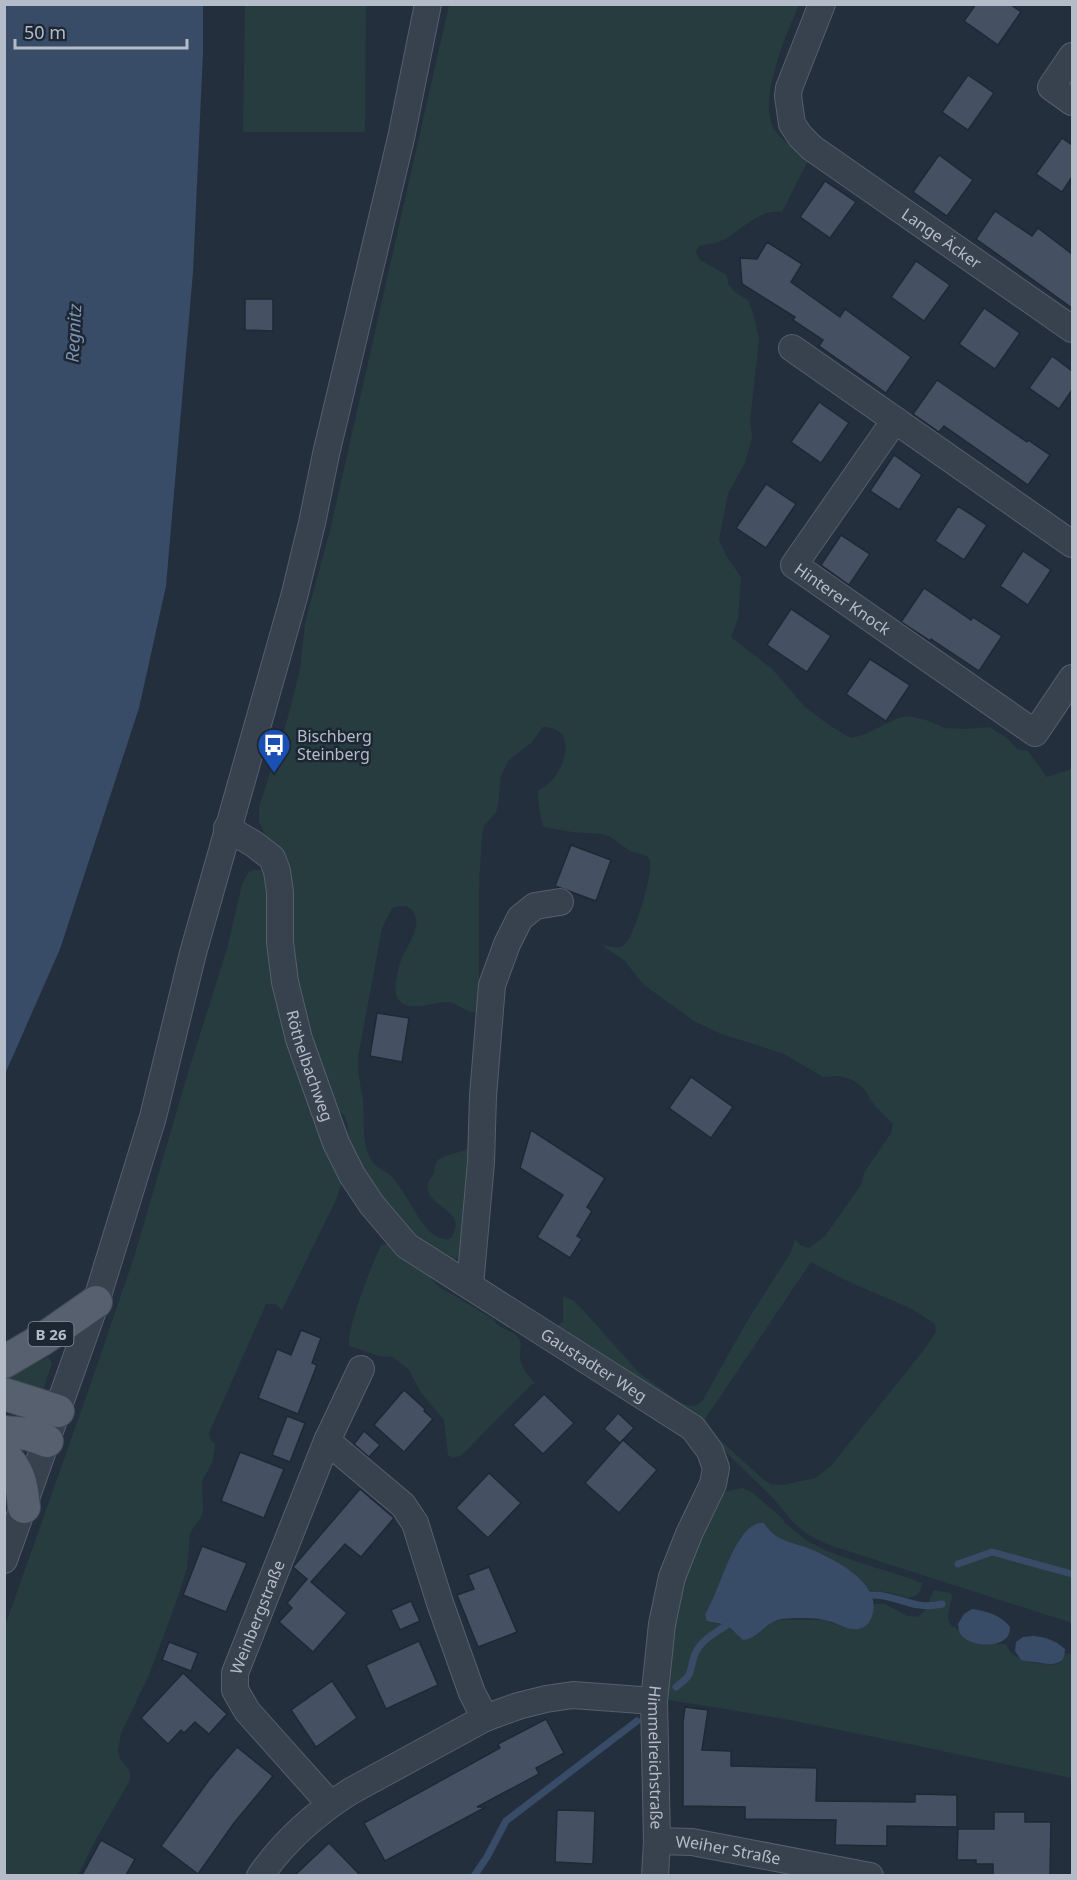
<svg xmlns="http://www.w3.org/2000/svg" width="1077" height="1880" viewBox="0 0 1077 1880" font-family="'Noto Sans',sans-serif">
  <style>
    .green { fill: #263c3f; fill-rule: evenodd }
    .water { fill: #394c67 }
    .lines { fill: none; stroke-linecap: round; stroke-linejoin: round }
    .stream { stroke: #394c67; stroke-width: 7 }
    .building { fill: #455162; stroke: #1f2835; stroke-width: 1.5 }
    .minor-casing { stroke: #565f6c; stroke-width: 28 }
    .major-casing { stroke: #414a57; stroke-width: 34 }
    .minor { stroke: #38414e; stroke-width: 26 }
    .major { stroke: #56606e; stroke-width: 32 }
    .labels { text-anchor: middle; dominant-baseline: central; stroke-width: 5; stroke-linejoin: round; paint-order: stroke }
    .shield { fill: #1d2633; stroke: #878f9c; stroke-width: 1.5 }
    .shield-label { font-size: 15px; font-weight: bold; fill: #b4bcc9 }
    .street-label { font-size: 16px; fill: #b4bcc9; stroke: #1d2633 }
    .poi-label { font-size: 16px; fill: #b4bcc9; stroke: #1d2633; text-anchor: start }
    .water-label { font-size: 18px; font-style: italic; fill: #7c92b1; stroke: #1d2633 }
  </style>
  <rect width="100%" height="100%" fill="#242f3e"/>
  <!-- green -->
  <g class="green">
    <polygon points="245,4 366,5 365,132 243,132"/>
    <path d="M449 5H799C787 31 757 102 774 129 782 142 797 150 811 155L782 212C758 210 746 226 727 238 719 243 709 244 699 246L696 252 700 260 727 275 728 284 735 292 748 300 754 316 759 340 750 420 752 438 745 463 728 493 719 540 727 557 741 577 738 619 731 637 772 669 805 707 829 725 847 736 852 738 863 735 898 718 909 716 929 721 945 728 964 729 989 727 1007 738 1017 749 1028 751 1047 777 1072 769V1623L829 1545 810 1536 795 1524 772 1497 701 1428 557 1326 563 1322V1296L574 1301 584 1311 639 1373 681 1403 690 1406 696 1405 703 1400 746 1323 791 1252 795 1239 800 1245 809 1248 825 1236 861 1185 864 1173 891 1133 893 1124 874 1105 865 1090 854 1081 841 1076 823 1077 784 1054 719 1033 694 1021 644 985 624 960 601 945C608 946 619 950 624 945 635 936 653 873 650 860L647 856 630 851 610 837 602 834 572 832 544 827C541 822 537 797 538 791 543 787 549 784 553 779 567 762 576 727 543 727L531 743 509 760 501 776 498 805 496 812 484 826 482 835 479 883V1006L476 1012C465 1013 458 1002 446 1002 433 1002 408 1014 398 999 392 991 398 971 400 963 405 948 424 926 413 911 407 904 399 906 392 908L382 928 359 1052C356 1070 361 1084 363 1102 365 1122 361 1143 372 1161 378 1170 387 1171 393 1178 406 1194 414 1212 426 1228 433 1235 440 1240 450 1239 470 1212 432 1209 428 1190 426 1183 431 1179 434 1173 435 1168 435 1163 438 1160 442 1156 465 1151 473 1147L460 1256 456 1259H449L409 1232 383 1206 346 1143 348 1126 344 1115 309 1095C312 1126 329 1152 343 1179L336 1200 282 1310 275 1304H266L209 1433 210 1439 215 1444 213 1461 202 1481 203 1510 201 1517 190 1533 187 1568 177 1600 149 1675 121 1733 118 1751 119 1757 129 1770 130 1776 129 1782 94 1843 78 1875 5 1876V1626L92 1380 135 1254 190 1066 227 949 242 884 248 873 253 870H264L273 850 259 822V807L288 717 300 669 305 623 331 526ZM811 1262 845 1280 912 1309 935 1324 936 1332 923 1351 830 1467 815 1478 783 1485 771 1484 764 1480 720 1440 705 1419 709 1412 714 1406Z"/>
    <path d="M388 1244 429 1276 438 1286 493 1319C498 1330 514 1329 519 1339 522 1344 520 1348 520 1353 519 1365 527 1375 535 1383L531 1385 466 1451 460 1456 453 1458 448 1455 444 1420 421 1393 409 1370 393 1357 379 1356 349 1346C347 1326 372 1265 381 1245Z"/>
    <polygon points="48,1357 52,1363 42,1393 7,1382 5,1378"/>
    <path d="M743 1488 752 1492 784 1520V1523C795 1529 803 1540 815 1545 849 1562 886 1569 922 1583L920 1591 917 1595 908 1598 892 1593 869 1590C856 1572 833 1558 812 1550 794 1542 776 1542 764 1524L740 1537 718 1591 705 1614 714 1623 727 1625 734 1632 754 1637 773 1622 780 1620H823L853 1630C866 1624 874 1620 874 1604H885L907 1616 918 1617 924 1612 934 1590 950 1593 952 1595 948 1615 949 1622 952 1626 959 1630 961 1635 965 1639 980 1644H1005C1009 1648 1009 1652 1014 1655 1024 1662 1048 1667 1060 1663L1065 1653 1072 1654V1778C937 1751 803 1719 666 1700L674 1596 722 1492Z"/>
  </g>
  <!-- water -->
  <g class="water">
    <polygon points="5,4 203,5 203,52 193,272 166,586 139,708 60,949 5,1074"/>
    <path d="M759 1523H764C776 1543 796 1542 815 1551 837 1561 880 1583 873 1613 871 1621 866 1628 858 1629 848 1631 838 1623 828 1621 814 1617 796 1618 782 1619 766 1621 759 1639 743 1640L727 1625 707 1621 705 1614C720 1592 733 1529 759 1523Z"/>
    <path d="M972 1609C986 1611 1001 1615 1010 1627 1011 1649 975 1648 963 1637 959 1634 959 1629 958 1624L964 1614Z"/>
    <path d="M1034 1636C1047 1638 1055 1640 1065 1649 1065 1665 1054 1665 1041 1663 1034 1661 1027 1662 1021 1660L1015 1651 1016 1642 1023 1637Z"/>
  </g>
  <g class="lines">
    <!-- stream -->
    <g class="stream">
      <polyline points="958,1564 992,1552 1072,1574"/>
      <path d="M871 1595C898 1594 912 1611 942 1604"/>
      <path d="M676 1687C695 1673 688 1673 695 1654 701 1640 715 1633 727 1625"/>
      <polyline points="474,1876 487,1857 506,1821 637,1721"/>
    </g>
  </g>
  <!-- building -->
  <g class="building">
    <polygon points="976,4 1010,4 1021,12 998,45 964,21"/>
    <polygon points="968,75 994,93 968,130 942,112"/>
    <polygon points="1062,138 1072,145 1072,177 1062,192 1036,174"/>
    <polygon points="939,155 973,180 947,216 913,192"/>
    <polygon points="825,181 856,202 830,238 800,217"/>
    <polygon points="995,211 1032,236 1038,228 1072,254 1072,308 976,239"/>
    <polygon points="767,242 802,264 791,282 840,317 845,309 911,357 886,393 819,346 823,340 793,320 795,317 742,284 740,258 757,259"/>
    <polygon points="916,261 950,285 924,321 891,297"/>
    <polygon points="245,299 273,299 273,331 245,330"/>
    <polygon points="984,308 1020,333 995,369 959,344"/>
    <polygon points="1052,356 1072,371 1072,390 1059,409 1029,388"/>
    <polygon points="937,380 1027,442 1028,440 1050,455 1028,485 944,426 939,432 913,414"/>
    <polygon points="819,402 849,423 821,463 791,442"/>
    <polygon points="894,455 922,475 899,510 870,491"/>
    <polygon points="766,484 796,504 766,548 736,528"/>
    <polygon points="958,506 987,525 964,560 935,541"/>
    <polygon points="841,535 870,554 849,585 821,565"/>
    <polygon points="1023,551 1051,570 1028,605 1000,586"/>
    <polygon points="924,588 971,620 973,617 1002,636 979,671 931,639 930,641 901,622"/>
    <polygon points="791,609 831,636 807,672 767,645"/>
    <polygon points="870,659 910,685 886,721 846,694"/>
    <polygon points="571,845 611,860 596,901 555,886"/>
    <polygon points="377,1013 409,1018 402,1062 370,1056"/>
    <polygon points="691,1077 733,1107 711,1138 669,1108"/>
    <polygon points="531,1130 605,1178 587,1207 592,1211 577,1236 582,1239 570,1258 537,1237 563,1195 520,1168"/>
    <polygon points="301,1330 321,1338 312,1363 317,1365 298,1414 258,1398 277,1349 291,1355"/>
    <polygon points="404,1390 425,1409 424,1411 433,1419 404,1452 374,1425"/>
    <polygon points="544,1394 574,1423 543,1454 513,1425"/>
    <polygon points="618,1413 634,1428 620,1443 604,1429"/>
    <polygon points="287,1416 305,1423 290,1462 272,1455"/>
    <polygon points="364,1431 380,1445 369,1457 354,1444"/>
    <polygon points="623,1440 657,1470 619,1513 585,1483"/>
    <polygon points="240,1452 284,1469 264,1518 221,1501"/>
    <polygon points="489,1473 521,1503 488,1538 456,1508"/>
    <polygon points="360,1489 394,1518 361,1557 345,1544 311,1582 347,1613 313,1652 279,1622 292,1608 287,1603 307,1579 293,1567"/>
    <polygon points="202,1546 247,1563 226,1612 183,1595"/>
    <polygon points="489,1567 517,1632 478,1647 457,1595 474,1589 468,1575"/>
    <polygon points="411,1601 420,1621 400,1630 391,1610"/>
    <polygon points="419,1641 438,1685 386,1709 366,1665"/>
    <polygon points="169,1642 198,1653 191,1671 162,1660"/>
    <polygon points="183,1673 227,1714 209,1734 195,1722 184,1733 181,1730 168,1744 141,1718"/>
    <polygon points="332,1681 357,1718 316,1747 291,1710"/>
    <polygon points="685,1707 708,1710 702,1750 731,1751 731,1766 817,1768 816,1801 915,1802 915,1794 957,1795 957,1827 887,1826 887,1846 835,1845 836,1820 745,1819 745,1807 683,1806 683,1722"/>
    <polygon points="546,1719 564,1753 536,1768 539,1774 477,1807 486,1807 385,1861 364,1823 500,1748 498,1744"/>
    <polygon points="237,1747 273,1776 234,1823 198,1874 161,1846 209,1780"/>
    <polygon points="557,1810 595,1811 593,1864 555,1862"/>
    <polygon points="994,1812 1025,1812 1025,1822 1051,1822 1050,1875 993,1875 993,1864 976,1864 976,1860 957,1860 958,1829 994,1829"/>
    <polygon points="101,1840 135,1859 126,1875 82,1875"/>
    <polygon points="329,1843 360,1875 295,1875"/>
  </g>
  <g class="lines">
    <!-- minor casing -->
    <g class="minor-casing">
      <g id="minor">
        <path id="s1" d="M822 4 789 88 788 96 792 124 800 136 812 148 1072 329"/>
        <polyline points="1072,56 1051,87 1072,102"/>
        <polyline points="792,348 1072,544"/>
        <path id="s2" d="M895 420 794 565 1035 733 1072 678"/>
        <path id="s3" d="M227 828 254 844 272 858 277 871 280 892V942L285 982 299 1039 336 1143 352 1175 372 1205 407 1246 693 1428 710 1451 716 1468 713 1484 689 1534 672 1577 662 1624 654 1701 657 1841 655 1876"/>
        <polyline points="470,1286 481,1162 483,1096 492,985 507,944 520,918 535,906 560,902"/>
        <polyline points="327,1441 403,1505 415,1523 440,1603 472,1693 485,1718"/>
        <polyline points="4,1560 96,1302 153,1117 193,953 294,597 312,523 326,454 401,138 428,4"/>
        <path id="s4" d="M330 1804 247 1711 235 1690V1673L327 1441 361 1369"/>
        <path id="s5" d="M657 1841 692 1842 870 1876"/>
        <path d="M260 1876C284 1841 316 1813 351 1791L485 1718 518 1706 546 1699 573 1695 654 1701"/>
      </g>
    </g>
    <!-- major casing -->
    <g class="major-casing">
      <g id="major">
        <polyline points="4,1362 43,1339 96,1302"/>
        <polyline points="4,1394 58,1411"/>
        <polyline points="4,1432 28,1434 47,1441"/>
        <path d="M4 1456C20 1471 22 1486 24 1507"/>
      </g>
    </g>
    <!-- minor -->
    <use href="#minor" class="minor"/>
    <!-- major -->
    <use href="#major" class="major"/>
  </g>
  <!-- icons -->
  <defs>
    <g id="bus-pin" transform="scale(1.725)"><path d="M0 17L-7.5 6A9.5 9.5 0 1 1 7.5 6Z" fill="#1a4fb4" stroke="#1d2633"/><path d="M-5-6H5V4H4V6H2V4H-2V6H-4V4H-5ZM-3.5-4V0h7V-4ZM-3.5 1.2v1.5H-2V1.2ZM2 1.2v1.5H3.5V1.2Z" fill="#fff"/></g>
  </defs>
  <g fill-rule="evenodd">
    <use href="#bus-pin" x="274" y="745"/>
  </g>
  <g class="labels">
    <!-- shield labels -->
    <rect class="shield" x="28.5" y="1322" width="45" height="24" rx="4.5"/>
    <g class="shield-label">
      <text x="51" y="1334">B 26</text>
    </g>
    <!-- street labels -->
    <g class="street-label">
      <text stroke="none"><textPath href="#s1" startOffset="316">Lange Äcker</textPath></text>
      <text stroke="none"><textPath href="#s2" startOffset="236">Hinterer Knock</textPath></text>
      <text stroke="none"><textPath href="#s3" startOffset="267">Röthelbachweg</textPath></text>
      <text stroke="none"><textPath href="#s3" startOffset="696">Gaustadter Weg</textPath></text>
      <text stroke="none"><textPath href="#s4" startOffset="226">Weinbergstraße</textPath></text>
      <text stroke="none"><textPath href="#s3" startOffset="1160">Himmelreichstraße</textPath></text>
      <text stroke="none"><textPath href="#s5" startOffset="72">Weiher Straße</textPath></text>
    </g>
    <!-- poi labels -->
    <g class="poi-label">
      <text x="297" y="736">Bischberg<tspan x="297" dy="18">Steinberg</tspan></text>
    </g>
    <!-- water labels -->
    <g class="water-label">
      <text transform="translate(73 333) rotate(-87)">Regnitz</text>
    </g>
  </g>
  <!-- border -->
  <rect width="1077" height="1880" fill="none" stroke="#b4bcc9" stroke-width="12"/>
  <!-- scale -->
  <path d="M15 39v9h172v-9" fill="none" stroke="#b4bcc9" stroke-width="3"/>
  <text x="24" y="39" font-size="18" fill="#b4bcc9" stroke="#1d2633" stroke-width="4.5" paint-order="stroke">50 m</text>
</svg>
